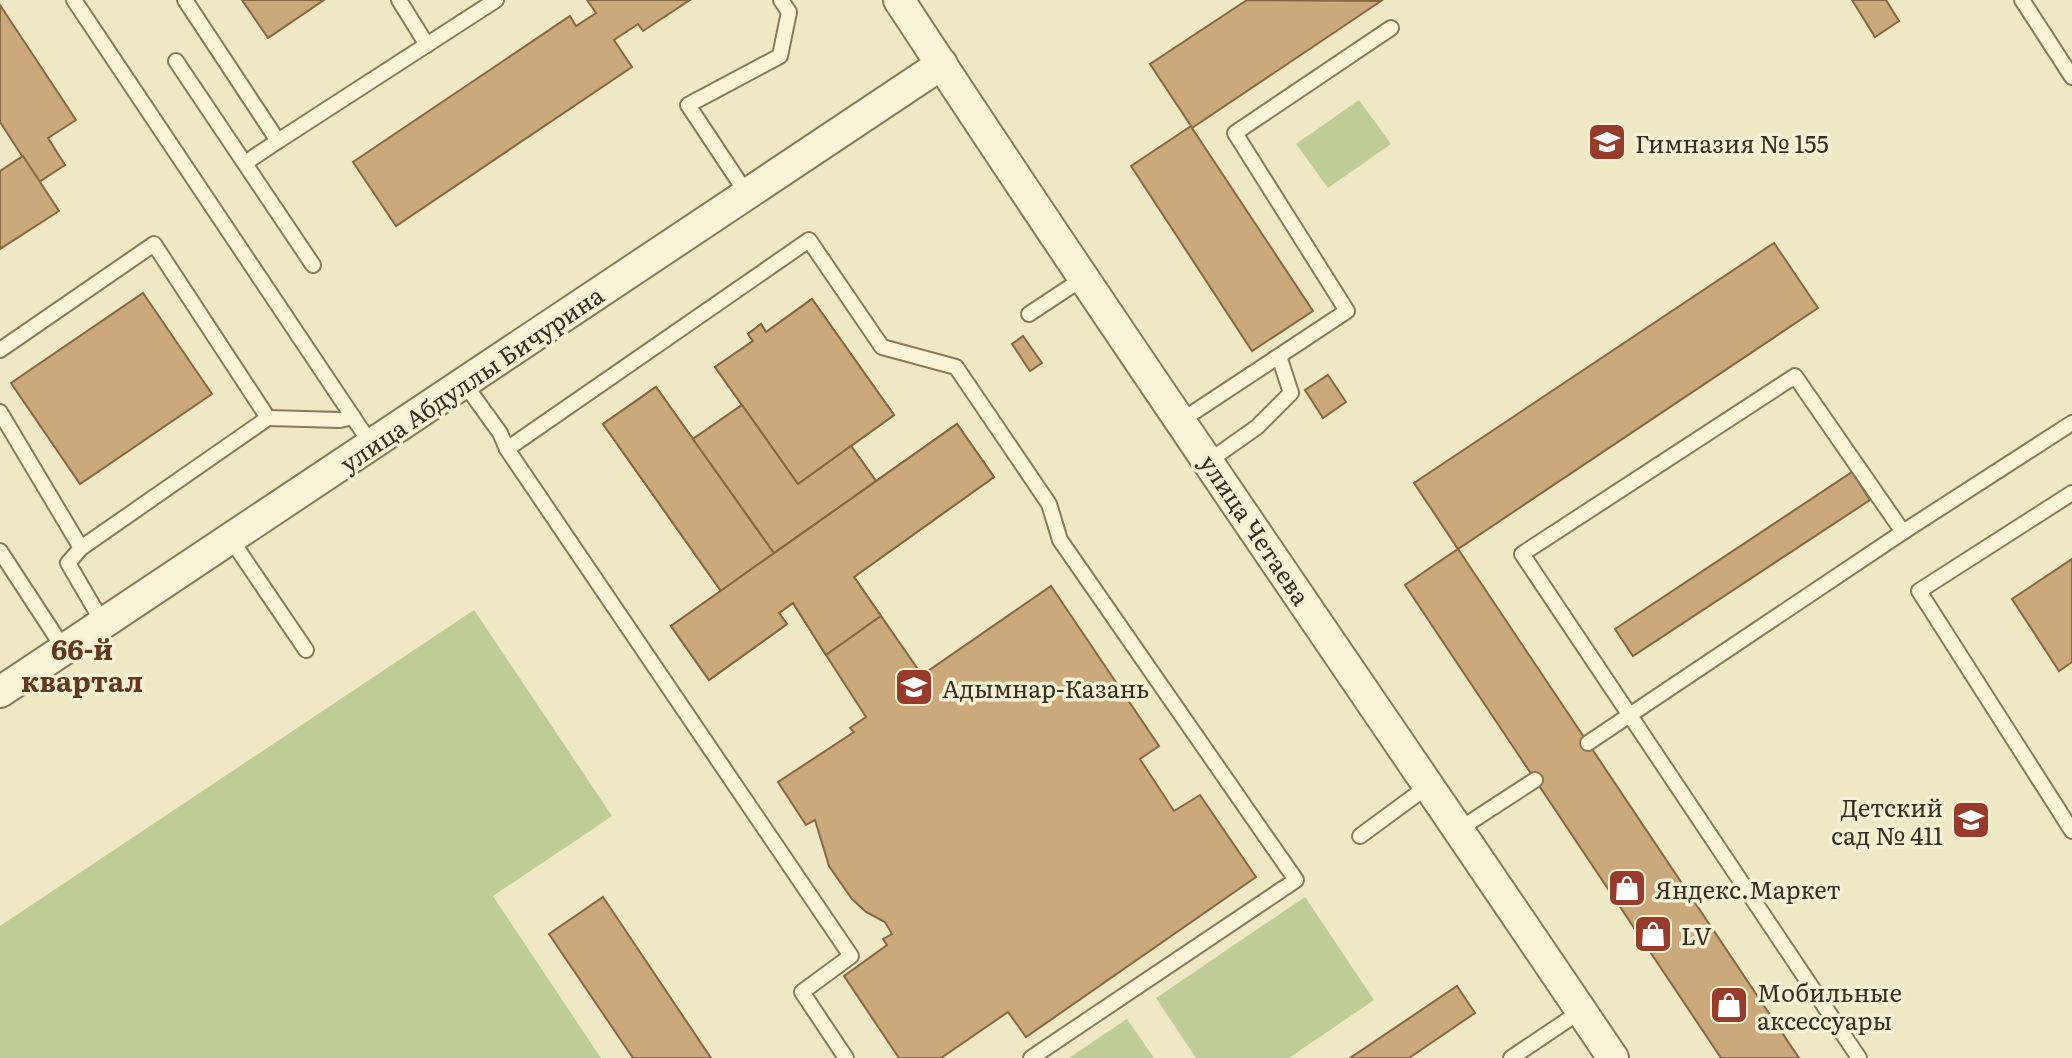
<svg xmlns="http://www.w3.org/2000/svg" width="2072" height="1058" viewBox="0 0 2072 1058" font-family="Literata,serif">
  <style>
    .green { fill: #becc98 }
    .building { fill: #cca97a; stroke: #886840; stroke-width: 2 }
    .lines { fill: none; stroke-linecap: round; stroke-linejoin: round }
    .service-casing { stroke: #897a5b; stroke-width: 18 }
    .minor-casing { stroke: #897a5b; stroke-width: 34 }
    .service { stroke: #f9f4d8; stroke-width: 14 }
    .minor { stroke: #f9f4d8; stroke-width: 30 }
    .labels { text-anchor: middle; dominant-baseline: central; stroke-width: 7; stroke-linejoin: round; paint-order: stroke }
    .poi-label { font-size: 24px; fill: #392f1f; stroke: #f5f1d4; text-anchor: start }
    .street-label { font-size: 24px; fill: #392f1f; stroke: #f5f1d4 }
    .quarter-label { font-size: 28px; font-weight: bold; fill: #65381e; stroke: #f5f1d4 }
  </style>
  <rect width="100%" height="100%" fill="#eee8c4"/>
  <!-- green -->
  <g class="green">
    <polygon points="1359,100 1391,144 1328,188 1296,144"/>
    <polygon points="474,610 612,816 493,896 601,1058 0,1058 0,926"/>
    <polygon points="1305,897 1374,1000 1289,1058 1196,1058 1156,998"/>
    <polygon points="1127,1019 1154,1058 1069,1058"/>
  </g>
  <!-- building -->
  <g class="building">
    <polygon points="242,0 324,0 268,38"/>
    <polygon points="587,0 690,0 643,31 638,24 614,40 632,67 396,226 353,162 570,16 576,26 596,13"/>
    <polygon points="1247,0 1381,1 1192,128 1313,311 1252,351 1131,166 1191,126 1150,64"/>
    <polygon points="1852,0 1886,0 1899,21 1875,37"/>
    <polygon points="0,5 76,120 48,138 65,165 39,182 0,122"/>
    <polygon points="23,156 59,211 0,249 0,171"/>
    <polygon points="1774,243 1818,308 1458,549 1414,483"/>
    <polygon points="143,293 212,394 80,484 11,383"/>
    <polygon points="812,299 894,415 851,446 876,481 957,424 994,477 854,577 881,616 826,655 793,603 779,613 787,624 709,680 671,626 721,591 603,424 656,387 693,439 742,405 715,367 753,341 748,334 761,324 766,332"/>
    <polygon points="812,299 894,415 798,484 715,367 753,341 748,334 761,324 766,332"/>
    <polygon points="1023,336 1042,363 1030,371 1012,344"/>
    <polygon points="1328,375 1346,402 1323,418 1305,390"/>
    <polygon points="656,387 774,553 721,591 603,424"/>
    <polygon points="742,405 798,484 851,446 876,481 774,553 693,439"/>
    <polygon points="957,424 994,477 854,577 881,616 826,655 793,603 779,613 787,624 709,680 671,626"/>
    <polygon points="1852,472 1870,500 1633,656 1615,629"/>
    <polygon points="1458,549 1799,1058 1721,1058 1405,585"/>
    <polygon points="2072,559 2072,662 2059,671 2012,599"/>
    <polygon points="1051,586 1159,746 1140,759 1174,811 1200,795 1256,877 1026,1037 1008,1012 941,1058 899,1058 844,976 887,945 883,939 892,934 885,922 866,912 852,899 829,866 815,820 806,825 778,782 854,732 850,728 866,717 826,655 881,616 922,675"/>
    <polygon points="603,897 711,1058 633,1058 549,934"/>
    <polygon points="1457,986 1475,1013 1409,1058 1350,1058"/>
  </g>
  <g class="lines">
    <!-- service casing -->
    <g class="service-casing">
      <g id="service">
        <polyline points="74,0 371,444"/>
        <polyline points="185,0 278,141 496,0"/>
        <polyline points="399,0 427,45"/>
        <polyline points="2022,0 2072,77"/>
        <polyline points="176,61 313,265"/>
        <polyline points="245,163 278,141"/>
        <polyline points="747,194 688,105 780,56 789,12 781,0"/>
        <polyline points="1029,314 1082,279"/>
        <polyline points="0,350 154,244 268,418 81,548 68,563 103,623"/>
        <polyline points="464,383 500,433 507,449"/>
        <polyline points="0,412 81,548"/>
        <polyline points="268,418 340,420 353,417"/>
        <polyline points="1182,420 1347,311 1235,133 1391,28"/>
        <polyline points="1209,461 1257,427 1291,393 1279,356"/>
        <polyline points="2072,493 1919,591 2072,831"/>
        <polyline points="230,538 306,650"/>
        <polyline points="0,551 64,649"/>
        <polyline points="1588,743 1903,532 2072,423"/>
        <polyline points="1458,830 1535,780"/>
        <polyline points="1360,836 1428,786"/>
        <polyline points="846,1058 802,992 851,956 507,449 809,240 882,347 956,367 1049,504 1060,540 1296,880 1031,1058"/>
        <polyline points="1511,1058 1581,1011"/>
        <polyline points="1859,1058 1522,554 1795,376 1903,532"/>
      </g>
    </g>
    <!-- minor casing -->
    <g class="minor-casing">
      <g id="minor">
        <path d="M899 0C1132 356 1375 705 1613 1058"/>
        <polyline points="0,692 942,64"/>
      </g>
    </g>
    <!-- service -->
    <use href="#service" class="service"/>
    <!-- minor -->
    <use href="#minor" class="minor"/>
  </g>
  <!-- icons -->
  <defs>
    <g id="school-square" transform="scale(2)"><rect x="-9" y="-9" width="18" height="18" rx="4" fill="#983b2b" stroke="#f5f1d4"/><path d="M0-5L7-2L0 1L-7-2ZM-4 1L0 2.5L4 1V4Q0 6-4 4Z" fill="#fff"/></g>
    <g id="shop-square" transform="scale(2)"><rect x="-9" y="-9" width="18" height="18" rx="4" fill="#983b2b" stroke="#f5f1d4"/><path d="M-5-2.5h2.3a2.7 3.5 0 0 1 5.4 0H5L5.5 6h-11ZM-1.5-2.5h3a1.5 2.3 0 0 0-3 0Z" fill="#fff"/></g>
  </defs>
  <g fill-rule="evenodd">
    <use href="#school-square" x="1607" y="142"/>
    <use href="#school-square" x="914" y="687"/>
    <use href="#school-square" x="1971" y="820"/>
    <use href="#shop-square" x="1627" y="888"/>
    <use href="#shop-square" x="1653" y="934"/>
    <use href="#shop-square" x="1729" y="1005"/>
  </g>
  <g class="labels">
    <!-- poi labels -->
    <g class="poi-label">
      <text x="1635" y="142">Гимназия № 155</text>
      <text x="942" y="687">Адымнар-Казань</text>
      <text x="1943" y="806" text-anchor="end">Детский<tspan x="1943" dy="28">сад № 411</tspan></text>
      <text x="1655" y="888">Яндекс.Маркет</text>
      <text x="1681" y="934">LV</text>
      <text x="1757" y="991">Мобильные<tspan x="1757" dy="28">аксессуары</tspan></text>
    </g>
    <!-- street labels -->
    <g class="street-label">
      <text transform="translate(471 378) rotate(-34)">улица Абдуллы Бичурина</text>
      <text transform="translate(1256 529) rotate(56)">улица Четаева</text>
    </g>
    <!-- quarter labels -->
    <g class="quarter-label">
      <text x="82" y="648">66-й<tspan x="82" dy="32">квартал</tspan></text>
    </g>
  </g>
</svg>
